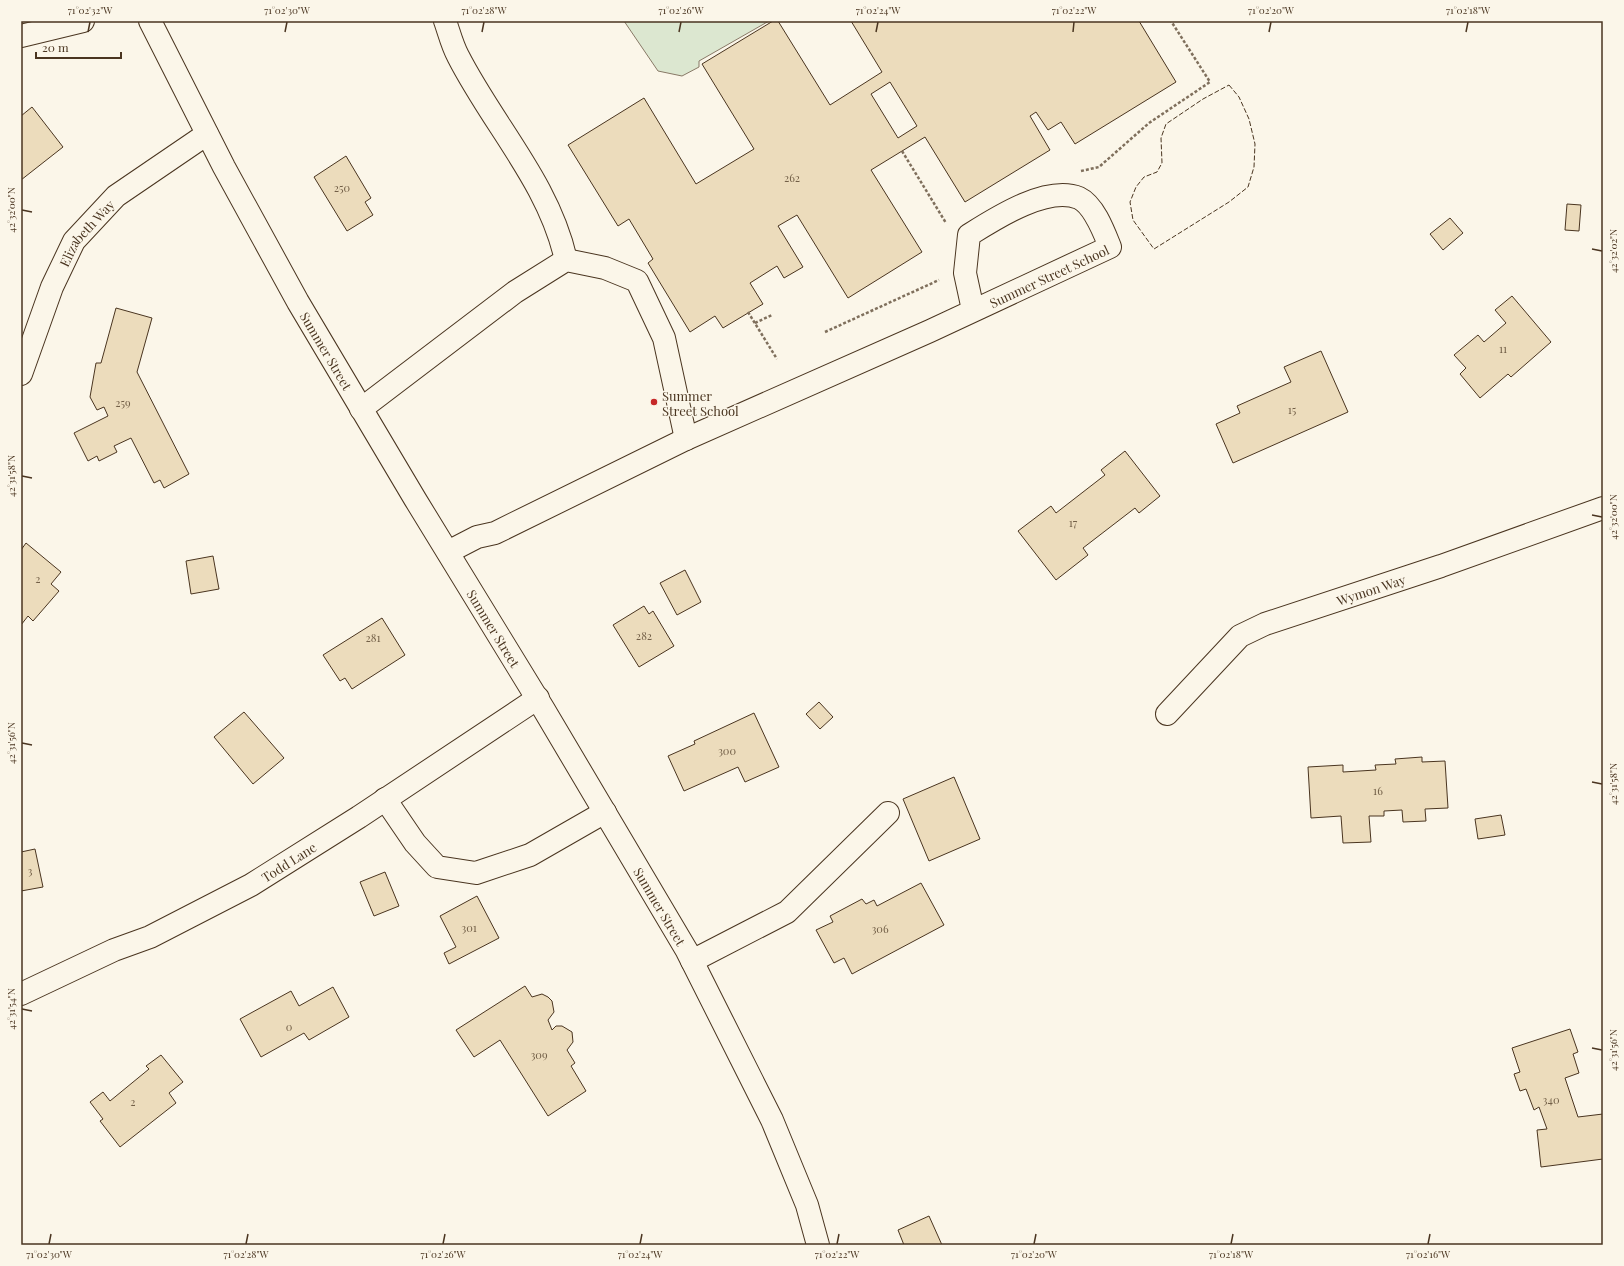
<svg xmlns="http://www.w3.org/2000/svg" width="1624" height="1266" viewBox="0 0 1624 1266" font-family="'Playfair Display',serif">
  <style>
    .green { fill: #dce7d0; stroke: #887966 }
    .building { fill: #ecdcbc; stroke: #4a3520; fill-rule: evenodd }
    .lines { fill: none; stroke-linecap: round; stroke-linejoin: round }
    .minor-casing { stroke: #4a3520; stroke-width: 24 }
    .major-casing { stroke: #4a3520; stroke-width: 24 }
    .path { stroke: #7f6f5c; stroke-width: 2.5; stroke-dasharray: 3 2; stroke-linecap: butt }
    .minor { stroke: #fbf6e9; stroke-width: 22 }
    .major { stroke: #fbf6e9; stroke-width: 22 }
    .fence { stroke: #4a3520; stroke-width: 1; stroke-dasharray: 5 2; stroke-linecap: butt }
    .ticks { fill: none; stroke: #4a3520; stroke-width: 1.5 }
    .poi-dot { fill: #c62828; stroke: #fbf6e9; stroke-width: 1.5 }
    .labels { text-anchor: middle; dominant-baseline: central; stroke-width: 3; stroke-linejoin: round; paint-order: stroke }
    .number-label { font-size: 11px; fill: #725f47 }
    .street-label { font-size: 13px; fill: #4a3520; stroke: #fbf6e9 }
    .poi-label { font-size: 13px; fill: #4a3520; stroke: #fbf6e9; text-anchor: start }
    .neatline { fill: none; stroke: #4a3520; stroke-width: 1.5 }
    .ticks-label { font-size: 10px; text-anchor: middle; fill: #4a3520 }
  </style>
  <rect width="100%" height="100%" fill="#fbf6e9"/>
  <!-- green -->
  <polygon class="green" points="624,21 769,21 699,61 699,67 682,76 658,71"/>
  <!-- building -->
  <g class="building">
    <path d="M773 21H778L830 105 882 72 851 21H1139L1176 82 1075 144 1061 122 1048 130 1036 112 1030 116 1050 150 965 202 925 137 871 170 922 252 848 298 797 215 778 226 803 267 784 278 777 266 750 283 763 304 723 328 715 316 690 332 648 263 653 259 629 219 618 226 568 145 644 98 696 184 754 149 702 64ZM890 82 917 126 898 138 871 94Z"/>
    <polygon points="32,107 63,147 21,180 21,116"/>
    <polygon points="346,156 371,198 365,202 373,215 347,231 314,177"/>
    <polygon points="1567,204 1581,205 1579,231 1565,230"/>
    <polygon points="1450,218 1463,233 1443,250 1430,234"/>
    <polygon points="1512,296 1551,342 1511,377 1508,374 1480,398 1460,374 1466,368 1454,355 1478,335 1484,342 1506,323 1495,310"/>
    <polygon points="116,308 152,318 137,372 189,474 164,488 160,480 154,483 131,438 114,446 117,452 99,461 97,456 88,461 74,433 108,416 104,407 97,410 90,397 96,363 101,363"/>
    <polygon points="1321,351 1348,412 1233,463 1216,424 1240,413 1237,406 1291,382 1284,367"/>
    <polygon points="1125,451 1160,496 1139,513 1135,508 1083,548 1088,555 1056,580 1018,531 1051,506 1056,513 1105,475 1101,470"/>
    <polygon points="26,543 61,572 51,584 59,591 33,621 28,616 21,625 21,550"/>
    <polygon points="213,556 219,589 191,594 186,561"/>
    <polygon points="685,570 701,602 677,615 660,583"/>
    <polygon points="644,606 649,614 653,611 674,646 639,667 613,625"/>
    <polygon points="382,618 405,655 352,689 345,678 340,681 323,655"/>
    <polygon points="819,702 833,717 820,729 806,714"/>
    <polygon points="244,712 284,758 253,784 214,737"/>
    <polygon points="754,713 779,767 745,782 738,767 684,791 668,756 695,744 694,741"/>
    <polygon points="1422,757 1422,762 1445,761 1448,808 1425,809 1426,821 1403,822 1402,810 1384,811 1384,816 1369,816 1371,842 1343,843 1341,816 1311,818 1308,767 1343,765 1343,772 1376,770 1375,765 1396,764 1395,759"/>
    <polygon points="954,777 980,839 929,861 903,799"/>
    <polygon points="1501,815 1505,835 1478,839 1475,819"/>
    <polygon points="35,849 43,887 21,891 21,852"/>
    <polygon points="385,872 399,906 374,916 360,882"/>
    <polygon points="921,883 944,925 852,974 844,958 834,963 816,930 833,922 830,916 862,899 866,904 874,900 877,906"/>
    <polygon points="477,896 499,938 449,964 444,953 456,947 440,916"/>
    <polygon points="525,986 532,997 542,994 548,997 552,1001 554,1012 548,1020 552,1030 556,1026 562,1026 572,1032 573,1042 567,1050 575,1063 571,1066 586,1091 548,1116 500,1040 474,1057 456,1030"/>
    <polygon points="333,987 349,1017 309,1040 304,1033 261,1057 240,1019 291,991 299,1006"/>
    <polygon points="1570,1029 1578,1052 1573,1054 1579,1073 1565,1078 1578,1117 1603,1114 1603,1159 1541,1167 1537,1130 1547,1129 1539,1107 1534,1110 1526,1089 1520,1091 1514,1074 1520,1072 1512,1048"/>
    <polygon points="161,1055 183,1082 169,1093 176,1103 120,1147 100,1121 103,1119 90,1102 103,1092 110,1101 149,1069 146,1066"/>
    <polygon points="929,1216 942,1245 904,1245 898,1230"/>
  </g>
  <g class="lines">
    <!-- minor casing -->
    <g class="minor-casing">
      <g id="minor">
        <path d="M445 21C449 32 452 45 458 56 493 125 549 183 566 260"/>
        <polyline points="21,36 83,21"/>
        <path id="s1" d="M21 374 52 287 74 241 116 196 207 134"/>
        <polyline points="361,409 515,292 566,260 605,268 637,281 664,338 686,439"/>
        <path id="s2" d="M448 552 477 537 495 533 686 439 930 331 1110 247C1104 232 1094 205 1079 198 1047 185 996 218 969 235L965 273 973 310"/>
        <path id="s3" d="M1167 714 1240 636 1265 624 1441 566 1603 508"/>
        <polyline points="385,799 415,843 437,867 476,873 530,855 605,812"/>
        <polyline points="692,961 787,912 888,813"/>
        <path id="s4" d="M21 994 114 950 150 937 251 885 359 817 538 698"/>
      </g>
    </g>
    <!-- major casing -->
    <g class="major-casing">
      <g id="major">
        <path id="s5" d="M150 21 224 167 298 302 415 499 543 708 687 951 772 1120 807 1205 818 1245"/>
      </g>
    </g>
    <!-- path -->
    <g class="path">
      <polyline points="902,151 946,223"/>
      <polyline points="1081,171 1099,167 1149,123 1210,82 1171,21"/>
      <polyline points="748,312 777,359"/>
      <polyline points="755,323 772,315"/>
      <polyline points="825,332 939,280"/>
    </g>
    <!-- minor -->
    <use href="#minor" class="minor"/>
    <!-- major -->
    <use href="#major" class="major"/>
    <!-- fence -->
    <polygon class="fence" points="1229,85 1239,97 1249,119 1255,144 1254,167 1248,187 1229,202 1154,249 1133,220 1130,202 1136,187 1144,177 1157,172 1162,163 1161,138 1166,124 1203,99"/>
  </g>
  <!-- ticks -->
  <path class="ticks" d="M88 32 90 22M285 32 287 22M482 32 484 22M679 32 681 22M876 32 878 22M1073 32 1074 22M1269 32 1271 22M1466 32 1468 22M22 210 32 212M1592 249 1602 251M22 476 32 478M1592 515 1602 517M22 743 32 745M1592 782 1602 784M22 1009 32 1011M1592 1048 1602 1050M49 1244 51 1234M246 1244 248 1234M443 1244 445 1234M640 1244 642 1234M837 1244 839 1234M1034 1244 1036 1234M1231 1244 1233 1234M1428 1244 1430 1234"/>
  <!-- markers -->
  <circle class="poi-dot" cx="654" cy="402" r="4"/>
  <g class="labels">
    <!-- number labels -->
    <g class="number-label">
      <text x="792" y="177">262</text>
      <text x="342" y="187">250</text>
      <text x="1503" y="348">11</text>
      <text x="123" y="402">259</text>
      <text x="1292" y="409">15</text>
      <text x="1073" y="522">17</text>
      <text x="38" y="578">2</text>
      <text x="644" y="635">282</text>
      <text x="373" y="637">281</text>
      <text x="727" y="750">300</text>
      <text x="1378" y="790">16</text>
      <text x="30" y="870">3</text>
      <text x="469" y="927">301</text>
      <text x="880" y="928">306</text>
      <text x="289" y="1026">0</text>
      <text x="539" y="1054">309</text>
      <text x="1551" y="1099">340</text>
      <text x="133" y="1101">2</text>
    </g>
    <!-- street labels -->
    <g class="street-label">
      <text stroke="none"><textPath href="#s1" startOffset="157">Elizabeth Way</textPath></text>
      <text stroke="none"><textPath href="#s2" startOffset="662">Summer Street School</textPath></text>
      <text stroke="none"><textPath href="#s5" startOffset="374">Summer Street</textPath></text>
      <text stroke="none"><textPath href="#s3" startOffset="246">Wymon Way</textPath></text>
      <text stroke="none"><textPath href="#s5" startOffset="698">Summer Street</textPath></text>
      <text stroke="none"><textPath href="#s4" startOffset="299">Todd Lane</textPath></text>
      <text stroke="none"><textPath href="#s5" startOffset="1022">Summer Street</textPath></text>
    </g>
    <!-- poi labels -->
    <g class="poi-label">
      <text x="662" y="395">Summer<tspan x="662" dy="15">Street School</tspan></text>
    </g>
  </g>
  <!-- border -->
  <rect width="1624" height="1266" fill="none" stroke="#fbf6e9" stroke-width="44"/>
  <!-- scale -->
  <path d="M36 52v6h85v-6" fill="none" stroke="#4a3520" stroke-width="2"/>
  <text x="42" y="52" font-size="12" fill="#4a3520" stroke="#fbf6e9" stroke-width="3" paint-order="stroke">20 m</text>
  <rect x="22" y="22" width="1580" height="1222" class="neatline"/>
  <g class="ticks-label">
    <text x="90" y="14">71°02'32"W</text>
    <text x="287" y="14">71°02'30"W</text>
    <text x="484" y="14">71°02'28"W</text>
    <text x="681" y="14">71°02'26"W</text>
    <text x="878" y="14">71°02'24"W</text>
    <text x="1074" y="14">71°02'22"W</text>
    <text x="1271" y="14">71°02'20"W</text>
    <text x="1468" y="14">71°02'18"W</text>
    <text transform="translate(11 210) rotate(-90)" y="4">42°32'00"N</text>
    <text transform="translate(1613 251) rotate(-90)" y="4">42°32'02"N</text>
    <text transform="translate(11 476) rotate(-90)" y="4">42°31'58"N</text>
    <text transform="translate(1613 517) rotate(-90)" y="4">42°32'00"N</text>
    <text transform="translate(11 743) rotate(-90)" y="4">42°31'56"N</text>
    <text transform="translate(1613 784) rotate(-90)" y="4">42°31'58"N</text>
    <text transform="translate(11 1009) rotate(-90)" y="4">42°31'54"N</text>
    <text transform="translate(1613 1050) rotate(-90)" y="4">42°31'56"N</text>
    <text x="49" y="1258">71°02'30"W</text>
    <text x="246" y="1258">71°02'28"W</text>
    <text x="443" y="1258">71°02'26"W</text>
    <text x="640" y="1258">71°02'24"W</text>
    <text x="837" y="1258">71°02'22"W</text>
    <text x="1034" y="1258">71°02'20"W</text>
    <text x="1231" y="1258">71°02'18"W</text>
    <text x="1428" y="1258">71°02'16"W</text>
  </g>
</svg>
